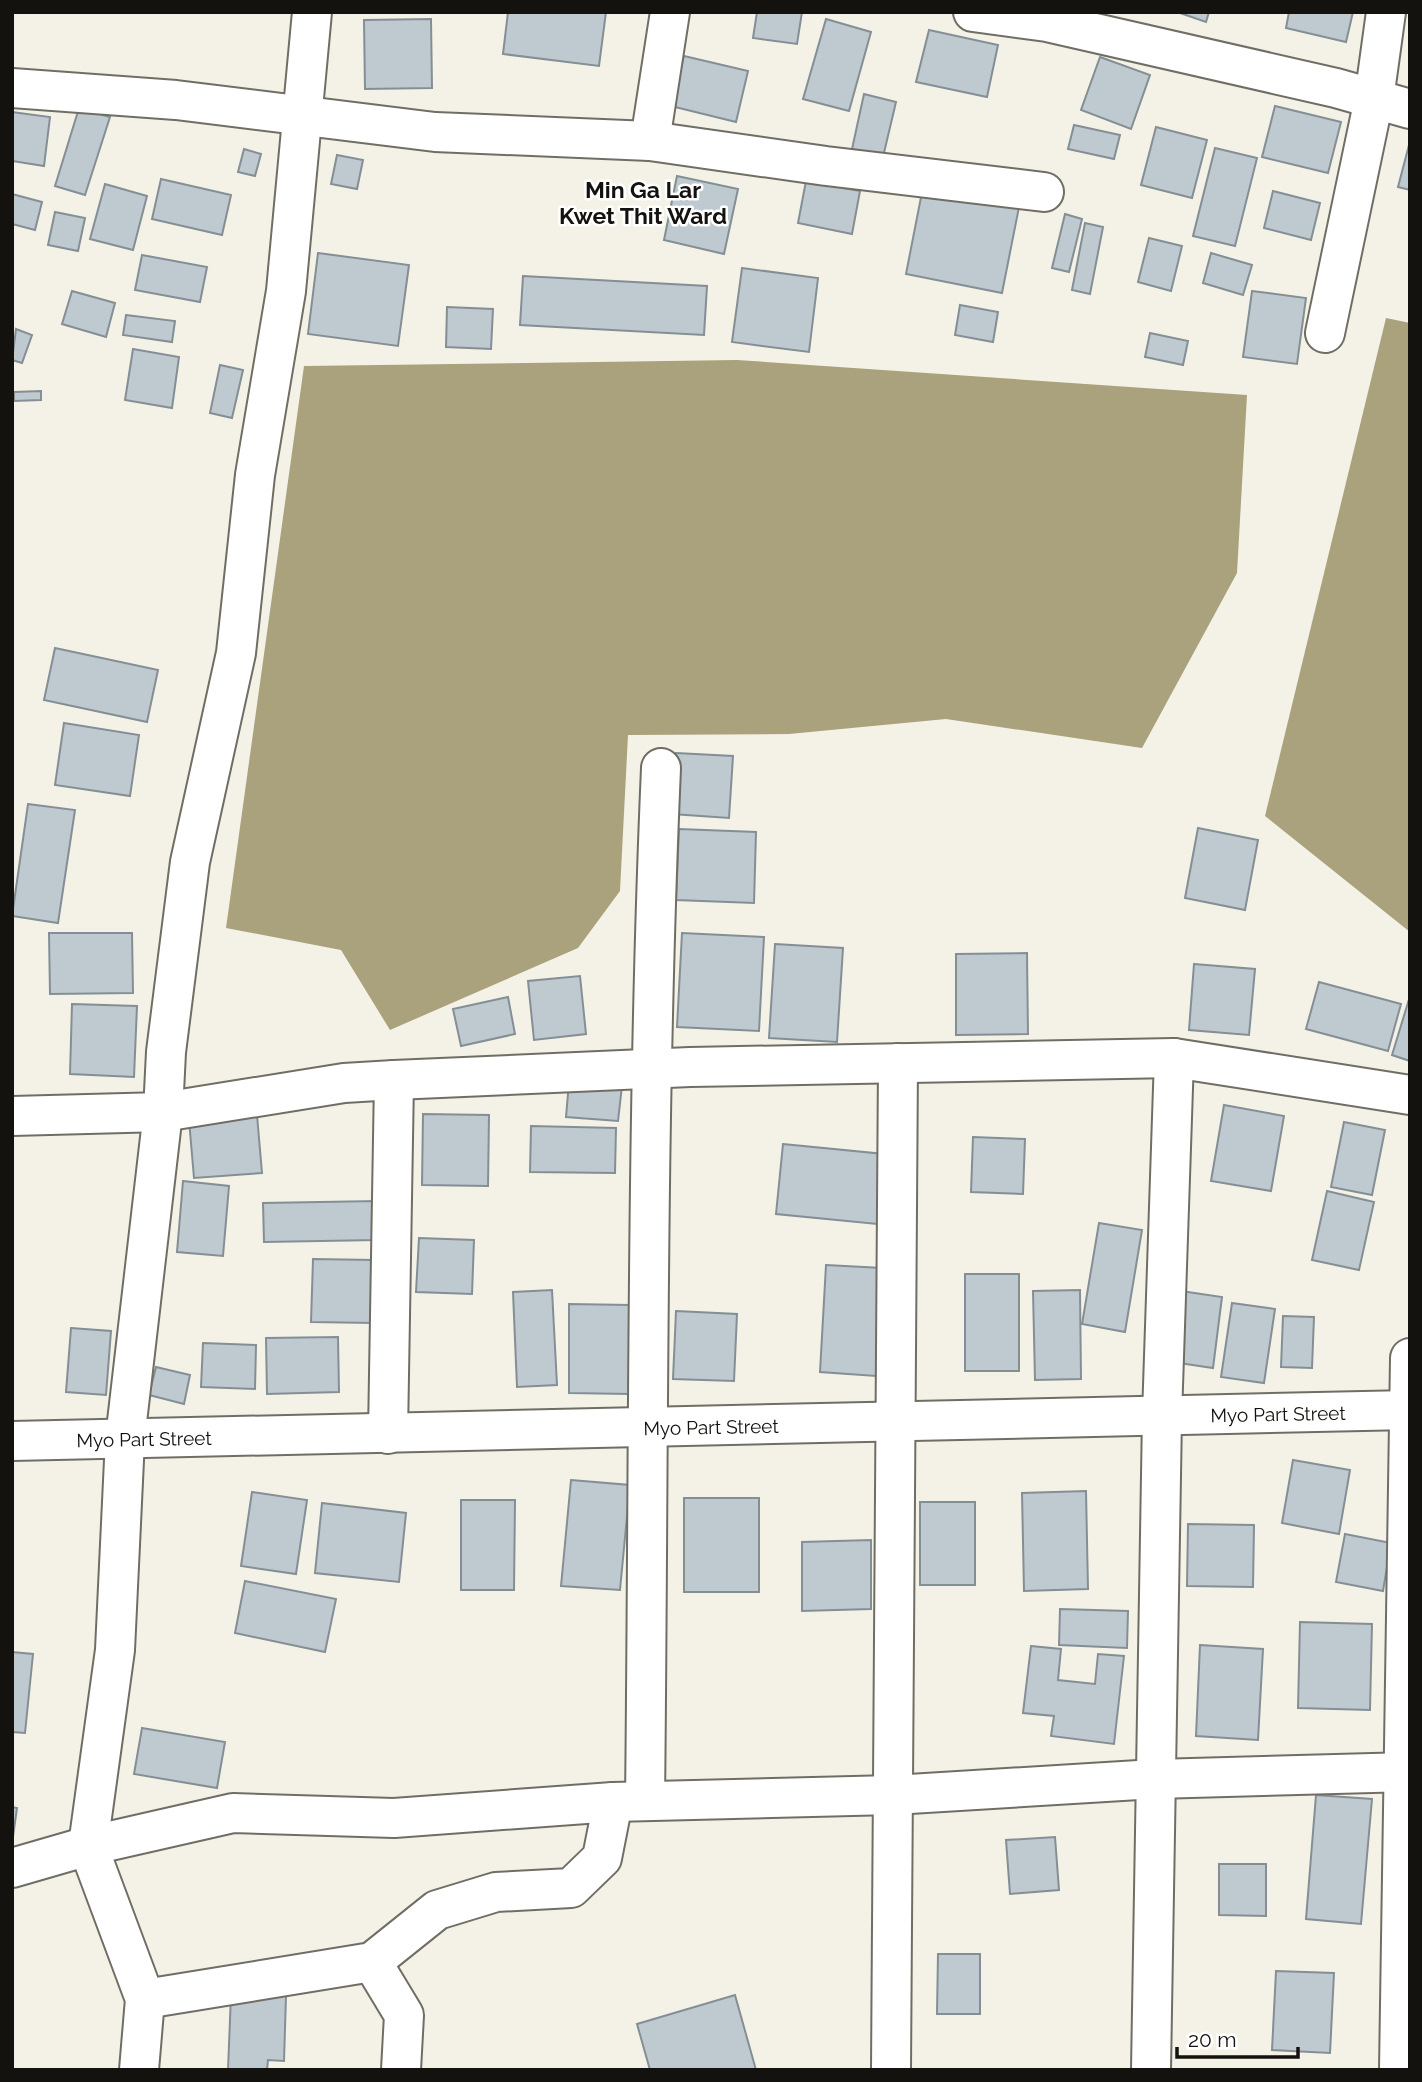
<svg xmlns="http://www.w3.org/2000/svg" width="1422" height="2082" viewBox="0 0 1422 2082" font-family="Raleway,sans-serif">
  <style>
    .water { fill: #a9a27c }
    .building { fill: #becad0; stroke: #848f95; stroke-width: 2 }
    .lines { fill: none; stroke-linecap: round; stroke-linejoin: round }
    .minor-casing { stroke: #706e64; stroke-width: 42 }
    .minor { stroke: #fff; stroke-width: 38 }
    .labels { text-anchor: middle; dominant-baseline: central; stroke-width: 5; stroke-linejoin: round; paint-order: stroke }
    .street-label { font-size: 19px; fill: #13120e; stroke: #fff }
    .quarter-label { font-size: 23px; font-weight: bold; fill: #13120e; stroke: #fff }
  </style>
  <rect width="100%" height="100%" fill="#f4f2e7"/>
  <!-- water -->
  <g class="water">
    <polygon points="1386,318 1410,323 1410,932 1265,816"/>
    <polygon points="737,360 1247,395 1237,573 1142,748 946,719 789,734 628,735 620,891 578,948 390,1030 341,950 226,928 304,366"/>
  </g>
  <!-- building -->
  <g class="building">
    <polygon points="508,12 606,12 599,66 503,54"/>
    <polygon points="757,12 802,12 797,44 753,38"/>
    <polygon points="1177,12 1209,12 1206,22"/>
    <polygon points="1289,12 1353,12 1346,42 1286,28"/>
    <polygon points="431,19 432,88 365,89 364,20"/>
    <polygon points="826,19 871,32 849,111 803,99"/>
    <polygon points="929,30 998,45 987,97 916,82"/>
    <polygon points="684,56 748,71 736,122 671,106"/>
    <polygon points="1100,57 1150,75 1131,129 1081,110"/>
    <polygon points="864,94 896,102 883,157 852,149"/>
    <polygon points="1275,106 1341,122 1328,173 1262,157"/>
    <polygon points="79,108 110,117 85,195 55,186"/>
    <polygon points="12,112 50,117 44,166 12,161"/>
    <polygon points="1074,125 1120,135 1114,159 1068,149"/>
    <polygon points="1156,127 1207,140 1192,198 1141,185"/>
    <polygon points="1410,141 1410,190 1398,187"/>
    <polygon points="1215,148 1257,158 1235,246 1193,236"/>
    <polygon points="244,149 261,154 255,176 238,172"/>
    <polygon points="337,155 363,160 357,189 331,184"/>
    <polygon points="677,176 738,189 724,254 664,240"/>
    <polygon points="161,179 231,195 222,235 152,219"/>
    <polygon points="806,181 860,191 852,234 798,223"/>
    <polygon points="105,184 147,196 133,250 90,239"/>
    <polygon points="923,187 1019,207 1002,293 906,274"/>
    <polygon points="1273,191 1320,203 1311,240 1264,228"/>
    <polygon points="12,194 42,202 35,230 12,224"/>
    <polygon points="55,212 85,218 78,251 48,245"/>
    <polygon points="1065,214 1082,219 1069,272 1052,268"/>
    <polygon points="1085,223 1103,227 1090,294 1072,290"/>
    <polygon points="1149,238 1182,246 1171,291 1138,282"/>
    <polygon points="318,253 409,265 398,346 308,334"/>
    <polygon points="1211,253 1252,265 1243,295 1203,283"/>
    <polygon points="142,255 207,267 200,302 135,290"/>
    <polygon points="742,268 818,278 809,352 732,342"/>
    <polygon points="523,276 707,286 704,335 520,325"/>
    <polygon points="72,291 115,303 106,337 62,324"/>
    <polygon points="1252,291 1306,298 1297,364 1243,357"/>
    <polygon points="960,305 998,312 993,342 955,335"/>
    <polygon points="447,307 493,309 491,349 446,347"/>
    <polygon points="126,315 175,321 172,342 123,335"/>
    <polygon points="16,329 32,335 22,363 12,360"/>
    <polygon points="1150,333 1188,341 1183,365 1145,357"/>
    <polygon points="133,349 179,357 172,408 125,400"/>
    <polygon points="220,365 243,370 232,418 210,413"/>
    <polygon points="41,391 41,400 14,401 14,392"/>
    <polygon points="55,648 158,670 147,722 44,700"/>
    <polygon points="64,723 139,735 130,796 55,785"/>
    <polygon points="676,753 733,756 729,818 672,814"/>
    <polygon points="28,804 75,810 58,923 12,916"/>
    <polygon points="1198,828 1258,840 1245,910 1185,898"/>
    <polygon points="679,829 756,832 754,903 676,900"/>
    <polygon points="49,933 132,933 133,993 50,994"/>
    <polygon points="682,933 764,937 759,1031 677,1027"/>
    <polygon points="775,944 843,948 837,1042 769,1038"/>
    <polygon points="1027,953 1028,1034 956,1035 956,954"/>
    <polygon points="1194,964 1255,969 1249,1035 1189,1030"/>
    <polygon points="580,976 586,1034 534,1040 528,981"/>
    <polygon points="1319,982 1401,1004 1388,1051 1306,1029"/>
    <polygon points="1410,996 1410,1061 1392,1055"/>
    <polygon points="508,997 515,1034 461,1046 453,1009"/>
    <polygon points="72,1004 137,1006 134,1077 70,1074"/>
    <polygon points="569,1082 622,1086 618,1121 566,1117"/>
    <polygon points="1224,1105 1284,1116 1271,1191 1211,1181"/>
    <polygon points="423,1114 489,1115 488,1186 422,1185"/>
    <polygon points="257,1115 262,1173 194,1178 189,1120"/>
    <polygon points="1344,1122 1385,1130 1372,1195 1331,1187"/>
    <polygon points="531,1126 616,1128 615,1173 530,1172"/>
    <polygon points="973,1137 1025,1139 1023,1194 971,1192"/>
    <polygon points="783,1144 884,1154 877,1224 776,1214"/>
    <polygon points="183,1181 229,1186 223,1256 177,1252"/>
    <polygon points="1327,1191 1374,1202 1359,1270 1312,1260"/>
    <polygon points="377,1201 377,1240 264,1242 263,1203"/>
    <polygon points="1099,1223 1142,1230 1125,1332 1082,1324"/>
    <polygon points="419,1238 474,1240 472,1294 416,1292"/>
    <polygon points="313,1259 375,1260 374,1323 311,1322"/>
    <polygon points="826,1265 882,1268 876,1376 820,1372"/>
    <rect x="965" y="1274" width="54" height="97"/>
    <polygon points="552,1290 557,1385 517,1387 513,1292"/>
    <polygon points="1080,1290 1081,1379 1035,1380 1033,1291"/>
    <polygon points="1181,1291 1222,1297 1213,1368 1172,1362"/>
    <polygon points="1232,1303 1275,1309 1264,1383 1221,1377"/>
    <polygon points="569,1304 630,1305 629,1394 569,1393"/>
    <polygon points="676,1311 737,1314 734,1381 673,1379"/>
    <polygon points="1283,1316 1314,1317 1312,1368 1281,1367"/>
    <polygon points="71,1328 111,1331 106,1395 66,1392"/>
    <polygon points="338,1337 339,1392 267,1394 266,1338"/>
    <polygon points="203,1343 256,1345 255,1389 201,1387"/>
    <polygon points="156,1367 190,1375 184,1404 149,1395"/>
    <polygon points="1293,1460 1350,1470 1339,1534 1282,1523"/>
    <polygon points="571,1480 630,1485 620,1590 561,1586"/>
    <polygon points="1086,1491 1088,1589 1024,1591 1022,1493"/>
    <polygon points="252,1492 307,1500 296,1574 241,1566"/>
    <rect x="684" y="1498" width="75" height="94"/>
    <polygon points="461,1500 515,1500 514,1590 461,1590"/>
    <rect x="920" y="1502" width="55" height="83"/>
    <polygon points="322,1503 406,1513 399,1582 315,1573"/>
    <polygon points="1188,1524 1254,1525 1253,1587 1187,1586"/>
    <polygon points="1345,1534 1391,1543 1383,1591 1336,1582"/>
    <polygon points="871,1540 871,1609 802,1611 802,1542"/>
    <polygon points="245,1581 336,1599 325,1652 235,1633"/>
    <polygon points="1060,1609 1128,1611 1127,1648 1059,1645"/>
    <polygon points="1300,1622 1372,1624 1370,1710 1298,1708"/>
    <polygon points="1200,1645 1263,1649 1258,1740 1196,1736"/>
    <polygon points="1031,1646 1061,1649 1058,1680 1095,1684 1098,1654 1124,1656 1114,1744 1051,1736 1054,1716 1023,1713"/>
    <polygon points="12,1652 33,1654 25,1733 12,1732"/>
    <polygon points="142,1728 225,1742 217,1788 134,1774"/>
    <polygon points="1316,1795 1372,1799 1361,1924 1306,1919"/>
    <polygon points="12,1807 17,1808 12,1844"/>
    <polygon points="1055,1837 1059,1890 1010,1894 1006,1840"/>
    <polygon points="1219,1864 1266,1864 1266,1916 1219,1915"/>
    <polygon points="938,1954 980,1954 980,2014 937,2014"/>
    <polygon points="1276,1971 1334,1973 1330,2053 1272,2050"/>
    <polygon points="231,1994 286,1996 284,2061 268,2060 267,2070 228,2070"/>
    <polygon points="735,1995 756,2070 650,2070 637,2024"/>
  </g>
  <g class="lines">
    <!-- minor casing -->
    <g class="minor-casing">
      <g id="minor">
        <polyline points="973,12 1047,22 1336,88 1410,109"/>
        <polyline points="12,88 176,100 435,132 650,141 826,166 1044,192"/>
        <polyline points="650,141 670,12"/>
        <polyline points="1325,333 1374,99 1386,12"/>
        <polyline points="12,1116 163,1112 344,1083 394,1080 690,1067 1174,1058 1410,1095"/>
        <polyline points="388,1434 394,1080"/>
        <polyline points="12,1441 1410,1410"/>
        <path d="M645 1801C649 1457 646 1112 661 768"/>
        <polyline points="12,1868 88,1846 233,1813 394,1818 613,1802 893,1795 1155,1779 1410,1772"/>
        <polyline points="372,1962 404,2015 401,2070"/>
        <polyline points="145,1999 372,1962 437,1910 496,1892 571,1888 602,1858 613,1802"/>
        <polyline points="139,2070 145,1999 88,1846 115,1650 125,1439 163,1112 166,1052 190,862 236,653 255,475 286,291 312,12"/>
        <polyline points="891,2070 898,1063"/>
        <polyline points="1151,2070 1162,1416 1174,1058"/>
        <polyline points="1399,2070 1410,1358"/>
      </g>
    </g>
    <!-- minor -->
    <use href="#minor" class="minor"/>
  </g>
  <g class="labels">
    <!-- street labels -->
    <g class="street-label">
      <text transform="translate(1278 1414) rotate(-1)">Myo Part Street</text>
      <text transform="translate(711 1427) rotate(-1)">Myo Part Street</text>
      <text transform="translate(144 1439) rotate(-1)">Myo Part Street</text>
    </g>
    <!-- quarter labels -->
    <g class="quarter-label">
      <text x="643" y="189">Min Ga Lar<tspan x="643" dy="26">Kwet Thit Ward</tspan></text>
    </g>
  </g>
  <!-- border -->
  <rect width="1422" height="2082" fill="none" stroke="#13120e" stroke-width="28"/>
  <!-- scale -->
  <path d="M1177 2047v10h121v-10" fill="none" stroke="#13120e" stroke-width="3.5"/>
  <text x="1188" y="2047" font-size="21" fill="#13120e" stroke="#ffffff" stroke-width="5" paint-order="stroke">20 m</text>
</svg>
